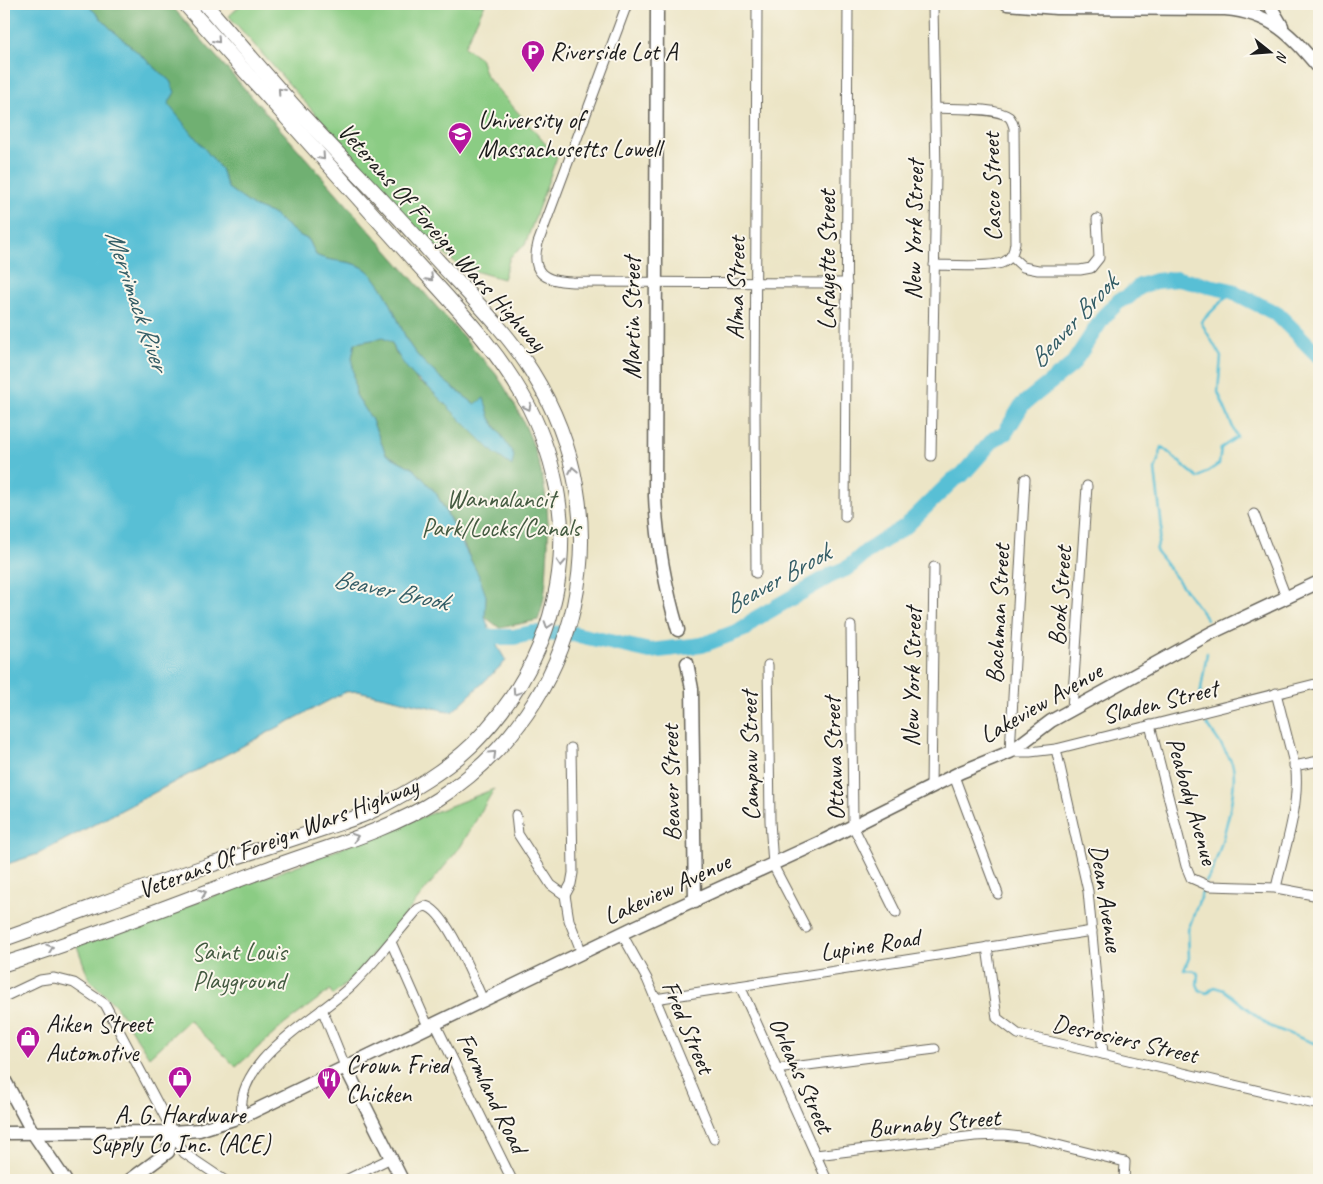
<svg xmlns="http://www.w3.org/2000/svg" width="1323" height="1184" viewBox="0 0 1323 1184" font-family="Caveat,sans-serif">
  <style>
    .green { fill: #8bcc84; stroke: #547450 }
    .forest { fill: #70b072; stroke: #466647 }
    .water { fill: #58bfd5; stroke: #3a6e78 }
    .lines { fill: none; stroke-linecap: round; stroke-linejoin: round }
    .stream { stroke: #58bfd5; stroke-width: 2.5 }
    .river { stroke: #58bfd5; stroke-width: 16 }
    .street-casing { stroke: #656258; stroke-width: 11 }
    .secondary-casing { stroke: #656258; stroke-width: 15 }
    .primary-casing { stroke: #656258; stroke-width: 16 }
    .street { stroke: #fff; stroke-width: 9 }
    .secondary { stroke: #fff; stroke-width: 12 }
    .primary { stroke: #fff; stroke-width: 14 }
    .oneway { stroke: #999 }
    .labels { text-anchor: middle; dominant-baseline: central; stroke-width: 4; stroke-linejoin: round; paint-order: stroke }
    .poi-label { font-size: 25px; fill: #1c1c1c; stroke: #fbf7ec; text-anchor: start }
    .street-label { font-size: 25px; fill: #1c1c1c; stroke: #fbf7ec }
    .park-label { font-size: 25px; fill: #435a40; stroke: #fbf7ec }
    .water-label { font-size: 26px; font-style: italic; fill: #345d66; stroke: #fbf7ec }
  </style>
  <rect width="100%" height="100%" fill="#fbf7ec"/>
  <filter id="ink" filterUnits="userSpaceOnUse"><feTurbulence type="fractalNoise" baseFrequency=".02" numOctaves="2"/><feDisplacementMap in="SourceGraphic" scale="10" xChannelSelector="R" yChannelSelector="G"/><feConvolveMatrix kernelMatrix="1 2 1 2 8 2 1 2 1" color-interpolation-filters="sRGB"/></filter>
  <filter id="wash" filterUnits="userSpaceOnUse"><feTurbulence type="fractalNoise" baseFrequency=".0096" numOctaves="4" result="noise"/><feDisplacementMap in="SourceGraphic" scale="20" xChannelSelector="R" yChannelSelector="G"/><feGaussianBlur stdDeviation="1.12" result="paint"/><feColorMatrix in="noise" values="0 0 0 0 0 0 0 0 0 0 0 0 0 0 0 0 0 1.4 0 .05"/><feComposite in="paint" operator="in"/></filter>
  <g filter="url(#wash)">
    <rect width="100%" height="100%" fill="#ece5c6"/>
    <!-- green -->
    <g class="green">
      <polygon points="242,4 485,4 464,47 480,58 486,76 557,157 525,245 510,257 503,279 460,267 421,234 229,16"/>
      <polygon points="494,789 461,846 357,974 333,995 330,990 285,1024 236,1067 189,1020 149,1057 116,1006 89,979 77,946 288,869"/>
    </g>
    <!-- forest -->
    <path class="forest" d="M87 4H170L496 374C537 435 553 491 547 563 546 583 545 601 538 620L500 628 485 617 486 596 463 542 436 493 414 469 386 454 371 418 356 395 352 358 355 343 383 338 392 343 396 354 407 365 418 382 428 387 476 434 502 436 490 418 484 399 475 404C454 389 417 362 406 338 395 315 388 291 369 272 354 258 333 264 316 255L309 240 297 234 273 214 253 206 228 188 221 169 167 104 173 96 170 81 110 28Z"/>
    <!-- water -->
    <path class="water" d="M4 4H87L110 28 170 81 175 92 168 104 221 169 228 188 253 206 273 214 297 234 309 240 316 255C333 264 354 258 369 272 388 291 395 315 406 338 416 361 454 389 475 404L484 398 490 418 514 455 512 466 494 453 428 387C414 380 397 357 392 343L383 338 355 343 352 358 356 395 371 418 386 454 414 469 436 493 479 576 486 596 485 617 492 637 506 661 452 712 358 691 345 692 38 854 4 865Z"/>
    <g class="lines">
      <!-- stream -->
      <g class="stream">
        <polyline points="1207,619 1156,551 1162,528 1155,470 1162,447 1198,478 1219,464 1221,448 1237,437 1218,392 1221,357 1201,322 1232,291"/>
        <polyline points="1199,701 1207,653"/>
        <path d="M1206 882C1219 861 1238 790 1233 767 1231 756 1213 734 1207 724"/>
        <polyline points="1204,887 1188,930 1189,958 1184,970 1195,971 1198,974 1197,984 1200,991 1207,993 1214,987 1224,990 1269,1026 1319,1045"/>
      </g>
      <!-- river -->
      <polyline class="river" points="470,633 492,637 514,637 532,633 574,634 650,651 702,645 744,629 755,619 833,574 848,568 866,552 906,526 953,480 962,475 994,439 1005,433 1022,405 1072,365 1104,316 1120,300 1128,297 1140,286 1156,281 1178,279 1232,291 1277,314 1319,356"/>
    </g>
  </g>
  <g filter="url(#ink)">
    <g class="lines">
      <!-- street casing -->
      <g class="street-casing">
        <g id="street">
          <path d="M627 4 538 243C530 273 544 281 572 282L847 283"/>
          <polyline points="1011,256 1023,267 1038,270 1080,270 1091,268 1099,258 1097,219"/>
          <path d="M934 265C948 265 993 268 1004 262 1012 258 1014 251 1015 243L1014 128C1013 124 1012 120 1009 117 997 107 952 109 935 108"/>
          <polyline points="931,456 936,175 933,4"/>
          <polyline points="1025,479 1010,752 1030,752 1056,749 1319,683"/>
          <polyline points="1254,514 1286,597"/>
          <polyline points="845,517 848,4"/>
          <polyline points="756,573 755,413 757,4"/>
          <polyline points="851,626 853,826 896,913"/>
          <polyline points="768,665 770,821 773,865 806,928"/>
          <polyline points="1072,709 1087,486"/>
          <polyline points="1150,725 1186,866 1191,878 1209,886 1276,888 1319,896"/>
          <polyline points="1056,749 1088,891 1103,1054"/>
          <polyline points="1294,766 1319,761"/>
          <polyline points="954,776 998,894"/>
          <polyline points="931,787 934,567"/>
          <polyline points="516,815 518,834 551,885 565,895 569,920 582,953"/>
          <path d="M1276 888C1284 850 1299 810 1296 771L1276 693"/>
          <polyline points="565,895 571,884 573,873 571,748"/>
          <polyline points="622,934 647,979 714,1139"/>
          <polyline points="391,942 428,1026"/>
          <polyline points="987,947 997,1018 1018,1034 1319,1105"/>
          <polyline points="740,986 827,1180"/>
          <polyline points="4,997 40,980 54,978 74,983 105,1004 184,1153 224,1180"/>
          <polyline points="655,999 1092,931"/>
          <polyline points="322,1009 345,1066"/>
          <polyline points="435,1023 512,1180"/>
          <polyline points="776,1069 935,1049"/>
          <path d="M242 1116C234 1058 318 1019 353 984 376 961 396 934 418 909L425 906C446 909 473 979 483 1000"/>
          <polyline points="816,1155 975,1136 1003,1135 1030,1138 1125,1162 1124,1180"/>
          <polyline points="346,1180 391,1158"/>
        </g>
      </g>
      <!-- secondary casing -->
      <g class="secondary-casing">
        <g id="secondary">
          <path d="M657 4 655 496C657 542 665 586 678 630"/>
          <path d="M1007 4 1056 8 1225 9C1272 13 1291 35 1319 68"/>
          <polyline points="1269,4 1282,26"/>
          <polyline points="687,663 692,689 695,902"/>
          <polyline points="345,1066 402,1180"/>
          <polyline points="4,1079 33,1133 65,1180"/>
          <polyline points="4,1133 172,1132 199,1130 246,1115 635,927 823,841 961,772 1010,752 1051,721 1211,633 1319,582"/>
          <polyline points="130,1180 168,1152 172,1132"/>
        </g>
      </g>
      <!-- primary casing -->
      <g class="primary-casing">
        <g id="primary">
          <path d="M4 939C73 915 141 888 210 865 249 853 287 841 325 828 342 822 362 817 378 808 410 791 445 771 472 745 564 653 588 524 529 407 497 346 447 298 402 247 330 166 257 85 185 4"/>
          <path d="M4 964C94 936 182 901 270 868 324 848 389 831 438 799 583 705 624 520 532 372 505 328 464 290 429 251 392 209 353 170 315 129 277 89 241 45 205 4"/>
        </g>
      </g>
      <!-- street -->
      <use href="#street" class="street"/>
      <!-- secondary -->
      <use href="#secondary" class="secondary"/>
      <!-- primary -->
      <use href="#primary" class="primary"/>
    </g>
    <!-- one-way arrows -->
    <defs><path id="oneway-chevron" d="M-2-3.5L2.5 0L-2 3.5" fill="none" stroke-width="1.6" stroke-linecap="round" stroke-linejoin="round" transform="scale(1.25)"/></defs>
    <g class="oneway">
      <use href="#oneway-chevron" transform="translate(217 40) rotate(48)"/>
      <use href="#oneway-chevron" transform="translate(281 91) rotate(-131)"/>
      <use href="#oneway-chevron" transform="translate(322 157) rotate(48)"/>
      <use href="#oneway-chevron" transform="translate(430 278) rotate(46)"/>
      <use href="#oneway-chevron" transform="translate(528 407) rotate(63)"/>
      <use href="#oneway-chevron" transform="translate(573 470) rotate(-101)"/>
      <use href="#oneway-chevron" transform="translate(561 563) rotate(93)"/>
      <use href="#oneway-chevron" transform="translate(548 625) rotate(108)"/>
      <use href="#oneway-chevron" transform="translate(516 692) rotate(124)"/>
      <use href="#oneway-chevron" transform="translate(493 754) rotate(-44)"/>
      <use href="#oneway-chevron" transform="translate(355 837) rotate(-21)"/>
      <use href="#oneway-chevron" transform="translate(203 893) rotate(-20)"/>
      <use href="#oneway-chevron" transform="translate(50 948) rotate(-19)"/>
    </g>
  </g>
  <!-- icons -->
  <defs>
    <g id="parking-pin" transform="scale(1.25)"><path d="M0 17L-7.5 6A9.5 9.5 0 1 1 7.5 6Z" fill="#b5179e" stroke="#fbf7ec"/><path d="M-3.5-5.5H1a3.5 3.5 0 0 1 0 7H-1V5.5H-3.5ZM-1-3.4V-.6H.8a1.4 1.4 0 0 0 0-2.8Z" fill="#fff"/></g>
    <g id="university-pin" transform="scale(1.25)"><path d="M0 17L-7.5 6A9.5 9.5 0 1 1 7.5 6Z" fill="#b5179e" stroke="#fbf7ec"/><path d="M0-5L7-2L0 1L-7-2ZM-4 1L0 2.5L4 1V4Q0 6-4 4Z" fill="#fff"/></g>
    <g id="shop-pin" transform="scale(1.25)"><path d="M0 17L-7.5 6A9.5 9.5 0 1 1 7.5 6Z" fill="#b5179e" stroke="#fbf7ec"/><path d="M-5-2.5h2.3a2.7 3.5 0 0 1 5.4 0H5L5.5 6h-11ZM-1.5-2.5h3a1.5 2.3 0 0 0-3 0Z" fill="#fff"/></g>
    <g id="restaurant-pin" transform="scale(1.25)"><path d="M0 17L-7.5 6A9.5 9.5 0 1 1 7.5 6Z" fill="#b5179e" stroke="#fbf7ec"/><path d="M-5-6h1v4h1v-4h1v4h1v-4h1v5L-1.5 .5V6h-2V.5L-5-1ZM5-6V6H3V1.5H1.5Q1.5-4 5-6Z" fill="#fff"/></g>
  </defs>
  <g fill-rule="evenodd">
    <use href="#parking-pin" x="533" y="52"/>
    <use href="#university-pin" x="460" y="134"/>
    <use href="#shop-pin" x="28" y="1038"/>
    <use href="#shop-pin" x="180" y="1078"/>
    <use href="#restaurant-pin" x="329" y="1079"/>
  </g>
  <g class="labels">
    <!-- poi labels -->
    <g class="poi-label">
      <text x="550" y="52">Riverside Lot A</text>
      <text x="478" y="120">University of<tspan x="478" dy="29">Massachusetts Lowell</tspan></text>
      <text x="46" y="1024">Aiken Street<tspan x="46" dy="29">Automotive</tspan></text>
      <text x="346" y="1065">Crown Fried<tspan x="346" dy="29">Chicken</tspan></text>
      <text x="180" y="1115" text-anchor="middle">A. G. Hardware<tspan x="180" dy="29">Supply Co Inc. (ACE)</tspan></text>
    </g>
    <!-- street labels -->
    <g class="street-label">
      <text transform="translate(992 187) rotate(-91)">Casco Street</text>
      <text transform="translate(914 230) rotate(-89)">New York Street</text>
      <text transform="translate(442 237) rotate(48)">Veterans Of Foreign Wars Highway</text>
      <text transform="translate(827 260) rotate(-90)">Lafayette Street</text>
      <text transform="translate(736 288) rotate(-89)">Alma Street</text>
      <text transform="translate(632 318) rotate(-90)">Martin Street</text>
      <text transform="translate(1060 596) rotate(-86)">Book Street</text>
      <text transform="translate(998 614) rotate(-87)">Bachman Street</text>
      <text transform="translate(912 677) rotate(-89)">New York Street</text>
      <text transform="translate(1160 702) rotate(-14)">Sladen Street</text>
      <text transform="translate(1041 703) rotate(-30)">Lakeview Avenue</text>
      <text transform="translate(750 756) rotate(-91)">Campaw Street</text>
      <text transform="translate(834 759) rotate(-92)">Ottawa Street</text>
      <text transform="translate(671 783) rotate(-91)">Beaver Street</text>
      <text transform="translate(1192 801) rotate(74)">Peabody Avenue</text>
      <text transform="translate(278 838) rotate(-21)">Veterans Of Foreign Wars Highway</text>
      <text transform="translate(667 889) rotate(-25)">Lakeview Avenue</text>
      <text transform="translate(1106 898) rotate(81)">Dean Avenue</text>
      <text transform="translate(870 945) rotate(-9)">Lupine Road</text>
      <text transform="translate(688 1027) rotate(67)">Fred Street</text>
      <text transform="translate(1125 1039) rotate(13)">Desrosiers Street</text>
      <text transform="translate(801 1075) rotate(66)">Orleans Street</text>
      <text transform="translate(492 1093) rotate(64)">Farmland Road</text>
      <text transform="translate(934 1123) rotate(-5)">Burnaby Street</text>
    </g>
    <!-- park labels -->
    <g class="park-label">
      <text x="501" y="499">Wannalancit<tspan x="501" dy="29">Park/Locks/Canals</tspan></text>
      <text x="239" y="952">Saint Louis<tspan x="239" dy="29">Playground</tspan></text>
    </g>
    <!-- water labels -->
    <g class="water-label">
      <text transform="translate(137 300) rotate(71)">Merrimack River</text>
      <text transform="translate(1073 321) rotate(-47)">Beaver Brook</text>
      <text transform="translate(777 579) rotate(-29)">Beaver Brook</text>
      <text transform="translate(391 590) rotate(12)">Beaver Brook</text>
    </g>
  </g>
  <!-- margin -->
  <rect width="1323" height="1184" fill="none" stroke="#fbf7ec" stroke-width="20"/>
  <!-- north arrow -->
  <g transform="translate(1270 52) rotate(107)" stroke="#fbf7ec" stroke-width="4" paint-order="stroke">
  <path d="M0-4L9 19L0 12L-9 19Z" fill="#1c1c1c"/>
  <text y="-8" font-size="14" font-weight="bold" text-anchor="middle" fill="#1c1c1c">N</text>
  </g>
</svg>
